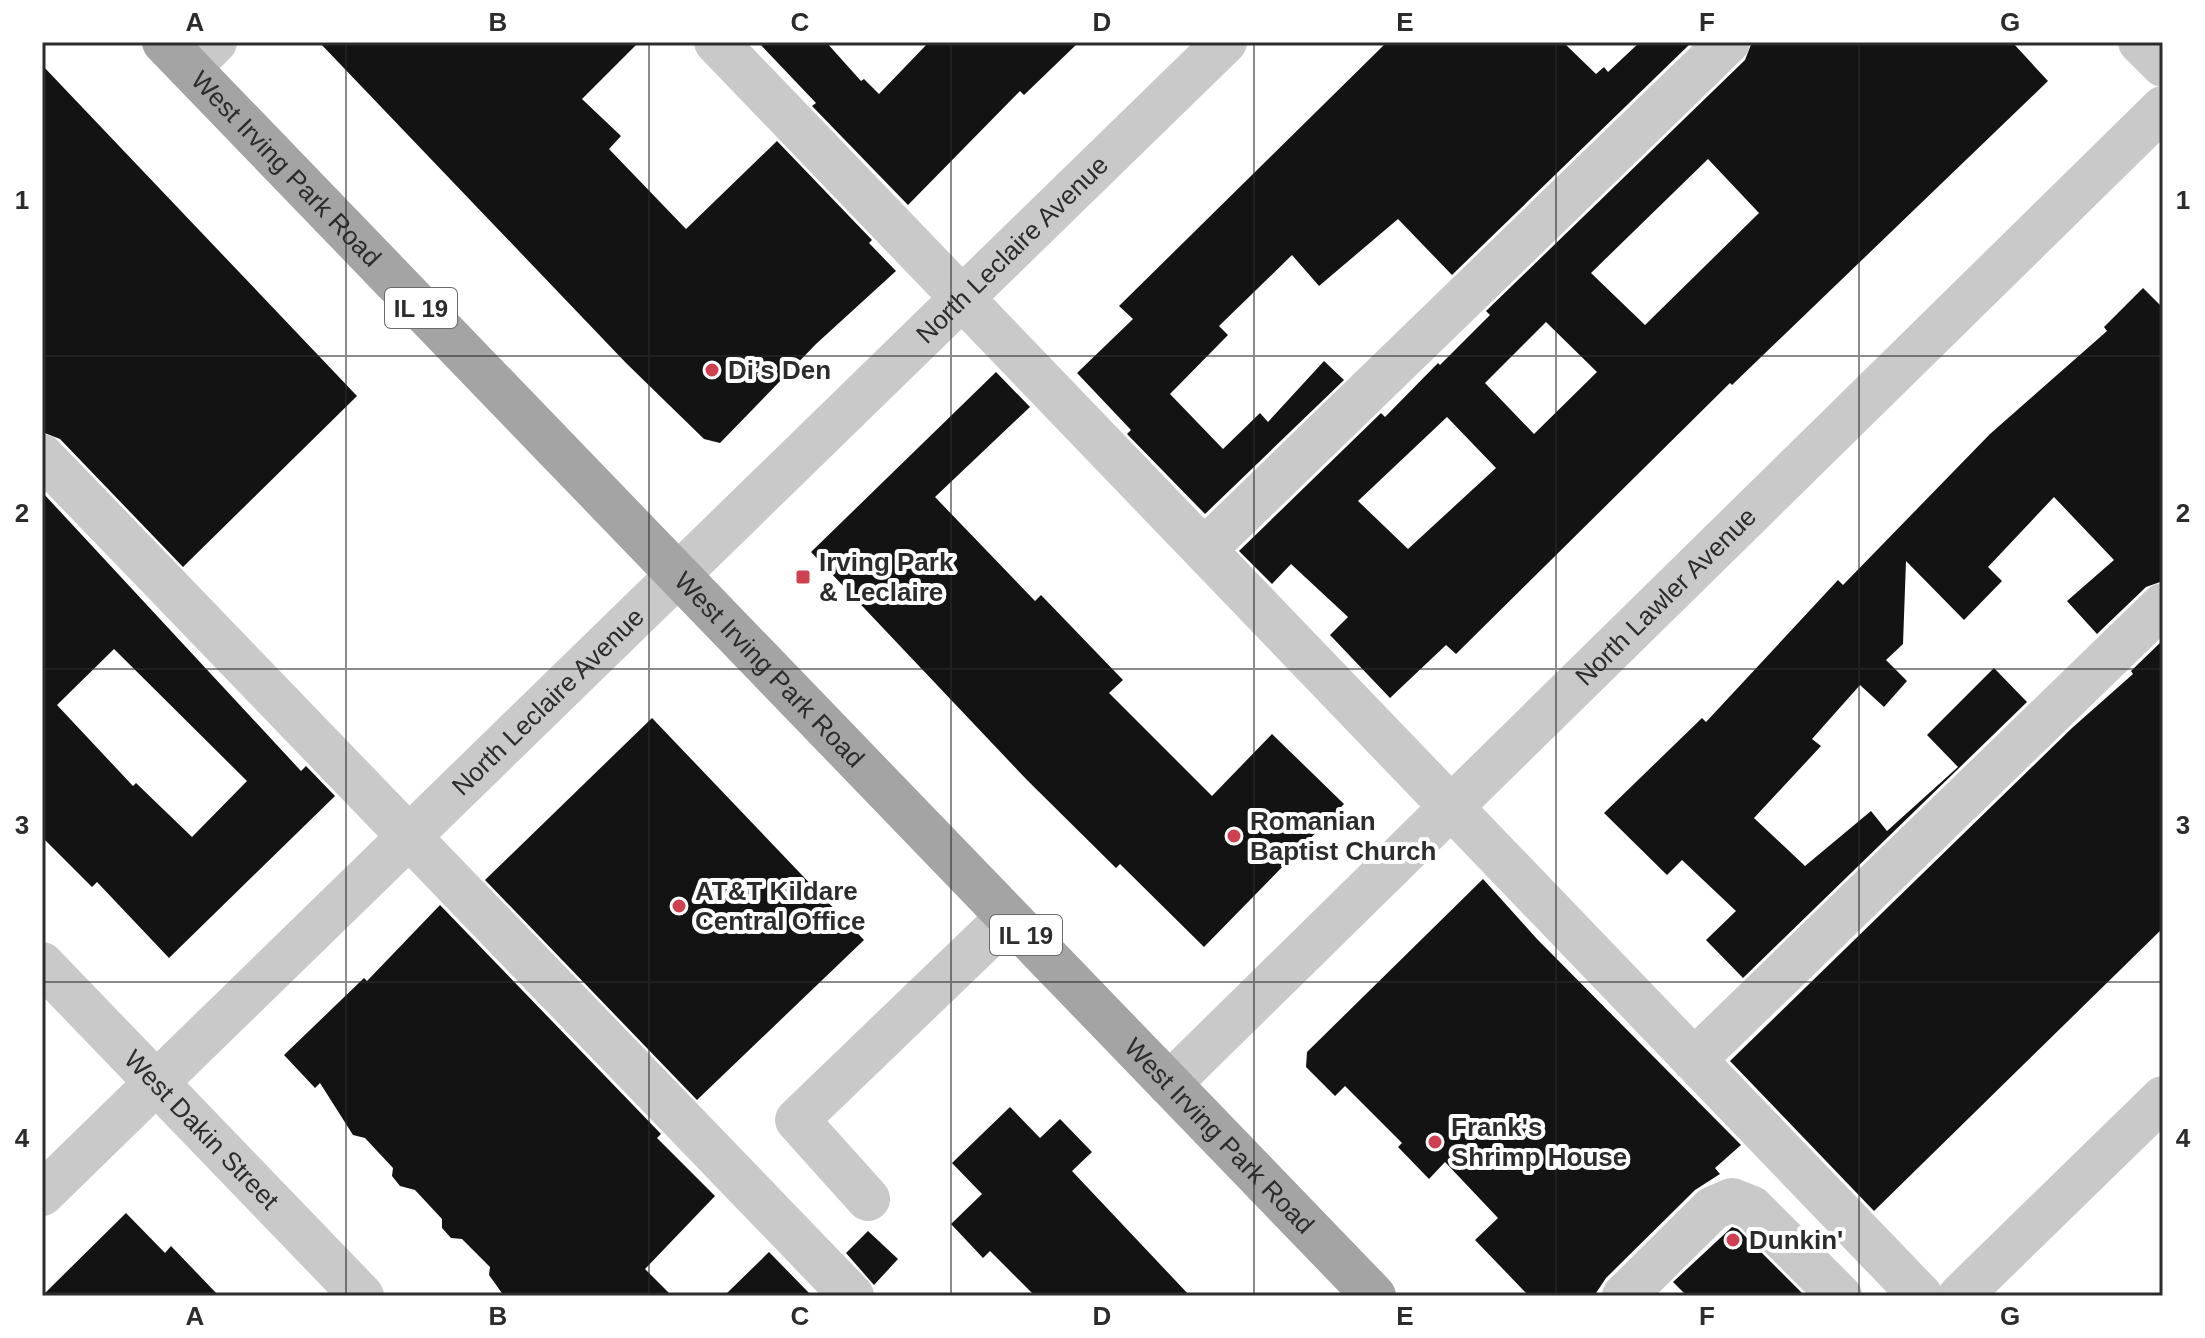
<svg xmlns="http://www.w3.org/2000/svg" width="2205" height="1338" viewBox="0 0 2205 1338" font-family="Helvetica,sans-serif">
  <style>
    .building { fill: #131313; fill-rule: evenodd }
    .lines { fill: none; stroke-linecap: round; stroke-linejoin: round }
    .minor { stroke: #c9c9c9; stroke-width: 44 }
    .major { stroke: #a4a4a4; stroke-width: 44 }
    .grid { fill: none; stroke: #2c2c2c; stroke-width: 2; stroke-opacity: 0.55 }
    .poi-dot { fill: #cf4151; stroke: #fff; stroke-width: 3 }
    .labels { text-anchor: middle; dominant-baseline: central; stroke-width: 8; stroke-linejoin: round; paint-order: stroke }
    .shield { fill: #fff; stroke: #6b6b6b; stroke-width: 2 }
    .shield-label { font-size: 24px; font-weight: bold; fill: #2c2c2c }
    .street-label { font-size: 26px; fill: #2c2c2c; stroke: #fff }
    .poi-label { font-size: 26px; font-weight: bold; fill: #2c2c2c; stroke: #fff; text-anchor: start }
    .neatline { fill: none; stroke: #2c2c2c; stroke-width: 3 }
    .grid-label { font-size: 26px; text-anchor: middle; font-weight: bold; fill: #2c2c2c }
  </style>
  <rect width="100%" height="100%" fill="#fff"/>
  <!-- building -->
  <g class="building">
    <polygon points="319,42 639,42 582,99 621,136 609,149 686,229 777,141 872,240 869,243 896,271 816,344 720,443 704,439 626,363"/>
    <polygon points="758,42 826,42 861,81 864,79 879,94 929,42 1079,42 1024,95 1020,91 908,205 812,106 816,103"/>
    <polygon points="1387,42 1563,42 1596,74 1604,67 1608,72 1640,42 1692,42 1452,275 1398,219 1319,286 1292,255 1219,326 1228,335 1170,394 1223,449 1260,413 1268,422 1324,361 1344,380 1205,514 1127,434 1131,430 1077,373 1133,319 1119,306"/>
    <path d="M1752 42H2012L2048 81 1732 385 1730 383 1456 654 1446 645 1390 698 1330 635 1348 617 1291 564 1272 584 1239 551 1381 413 1385 417 1438 363 1440 365 1490 315 1486 311 1745 60ZM1708 159 1759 213 1645 325 1591 273ZM1546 322 1597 372 1534 434 1485 383ZM1447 417 1496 468 1408 549 1358 501Z"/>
    <polygon points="42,65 357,396 183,567 60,439 42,432"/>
    <polygon points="2143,288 2163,308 2163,581 2146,587 2097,634 2067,601 2114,560 2054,497 1988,567 2002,581 1964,620 1906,561 1903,644 1886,660 1907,681 1884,707 1860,685 1812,739 1821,746 1754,818 1805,866 1871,811 1887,831 1958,767 1927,735 1994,668 2027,702 1743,978 1706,940 1736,911 1682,860 1667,875 1604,813 1702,718 1706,722 1838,580 1843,585 1990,434 2107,331 2104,327"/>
    <polygon points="996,372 1030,407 935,497 1035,601 1041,595 1123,680 1109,693 1212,796 1272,734 1344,804 1204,947 1120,864 1116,868 1027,780 811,552"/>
    <path d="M42 492 301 771 306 766 335 796 169 958 97 882 92 887 42 837ZM114 649 247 781 192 837 136 783 133 786 57 705Z"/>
    <polygon points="2163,640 2163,928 1874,1211 1730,1061 2072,728 2133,674 2131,671"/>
    <polygon points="652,718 864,940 697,1100 485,880"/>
    <polygon points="1483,879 1537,939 1741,1145 1715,1168 1720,1174 1695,1190 1606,1278 1594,1296 1529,1296 1475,1240 1498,1218 1445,1162 1429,1179 1398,1147 1402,1143 1345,1086 1335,1096 1306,1067 1307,1052"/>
    <polygon points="440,905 661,1134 657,1138 715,1196 645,1269 672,1296 504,1296 489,1275 490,1267 462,1239 451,1238 442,1228 442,1219 415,1190 400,1186 392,1176 393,1168 365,1138 353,1135 320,1083 315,1088 284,1055 364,978 367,981"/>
    <polygon points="1010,1107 1040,1138 1060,1119 1092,1152 1072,1171 1190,1296 1035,1296 990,1251 983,1258 951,1224 982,1194 952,1163"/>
    <polygon points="126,1213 165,1253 171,1246 219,1296 42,1296"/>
    <polygon points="1732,1227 1738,1229 1805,1296 1687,1296 1673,1282"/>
    <polygon points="868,1231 898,1259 874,1285 846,1253"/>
    <polygon points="769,1252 812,1296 724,1296"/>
  </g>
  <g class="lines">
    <!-- minor -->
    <g class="minor">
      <polyline points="716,42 1921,1296"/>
      <polyline points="2140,42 2163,65"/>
      <polyline points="189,68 215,42"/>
      <polyline points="42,456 852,1296"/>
      <polyline points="1205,549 1728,42"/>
      <path id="s1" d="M42 964 362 1296"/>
      <polyline points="1695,1059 2163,605"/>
      <path id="s2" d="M1169 1084 2163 108"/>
      <path id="s3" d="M42 1194 1225 42"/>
      <polyline points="868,1199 797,1120 1008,917"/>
      <polyline points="1624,1296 1713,1208 1732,1200 1752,1208 1840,1296"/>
      <polyline points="1960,1296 2163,1098"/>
    </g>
    <!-- major -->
    <path class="major" id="s4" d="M164 42 1374 1296"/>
  </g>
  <!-- grid -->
  <path class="grid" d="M346 42V1296M649 42V1296M951 42V1296M1254 42V1296M1556 42V1296M1859 42V1296M42 356H2163M42 669H2163M42 982H2163"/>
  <!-- markers -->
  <g class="poi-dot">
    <circle cx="712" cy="370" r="8"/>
    <rect x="795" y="569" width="16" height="16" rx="4"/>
    <circle cx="1234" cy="836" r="8"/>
    <circle cx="679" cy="906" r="8"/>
    <circle cx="1435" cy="1142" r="8"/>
    <circle cx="1733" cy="1240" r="8"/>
  </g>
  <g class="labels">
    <!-- shield labels -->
    <g class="shield">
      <rect x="385" y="288" width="72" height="40" rx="6"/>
      <rect x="990" y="915" width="72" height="40" rx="6"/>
    </g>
    <g class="shield-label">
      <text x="421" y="308">IL 19</text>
      <text x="1026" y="935">IL 19</text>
    </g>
    <!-- street labels -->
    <g class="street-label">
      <text stroke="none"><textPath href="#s4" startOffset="176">West Irving Park Road</textPath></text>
      <text stroke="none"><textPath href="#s3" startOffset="1354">North Leclaire Avenue</textPath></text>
      <text stroke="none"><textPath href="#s2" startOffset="696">North Lawler Avenue</textPath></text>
      <text stroke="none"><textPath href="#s4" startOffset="872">West Irving Park Road</textPath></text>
      <text stroke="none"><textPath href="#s3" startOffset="706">North Leclaire Avenue</textPath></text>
      <text stroke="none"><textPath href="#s1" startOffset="230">West Dakin Street</textPath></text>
      <text stroke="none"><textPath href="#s4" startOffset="1520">West Irving Park Road</textPath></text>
    </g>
    <!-- poi labels -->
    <g class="poi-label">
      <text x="728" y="370">Di’s Den</text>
      <text x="819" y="562">Irving Park<tspan x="819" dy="30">&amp; Leclaire</tspan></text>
      <text x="1250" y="821">Romanian<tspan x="1250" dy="30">Baptist Church</tspan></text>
      <text x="695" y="891">AT&amp;T Kildare<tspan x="695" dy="30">Central Office</tspan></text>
      <text x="1451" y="1127">Frank's<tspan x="1451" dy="30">Shrimp House</tspan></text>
      <text x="1749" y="1240">Dunkin'</text>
    </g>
  </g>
  <!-- border -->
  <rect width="2205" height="1338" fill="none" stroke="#ffffff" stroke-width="88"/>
  <rect x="44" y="44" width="2117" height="1250" class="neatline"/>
  <g class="grid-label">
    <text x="195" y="31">A</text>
    <text x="498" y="31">B</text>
    <text x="800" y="31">C</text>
    <text x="1102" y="31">D</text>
    <text x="1405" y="31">E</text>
    <text x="1707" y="31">F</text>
    <text x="2010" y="31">G</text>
    <text x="22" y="209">1</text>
    <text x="2183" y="209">1</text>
    <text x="22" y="522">2</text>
    <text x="2183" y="522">2</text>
    <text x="22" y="834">3</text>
    <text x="2183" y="834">3</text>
    <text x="22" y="1147">4</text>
    <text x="2183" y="1147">4</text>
    <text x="195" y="1325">A</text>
    <text x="498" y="1325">B</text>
    <text x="800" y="1325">C</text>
    <text x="1102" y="1325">D</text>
    <text x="1405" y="1325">E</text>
    <text x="1707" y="1325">F</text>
    <text x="2010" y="1325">G</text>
  </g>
</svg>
